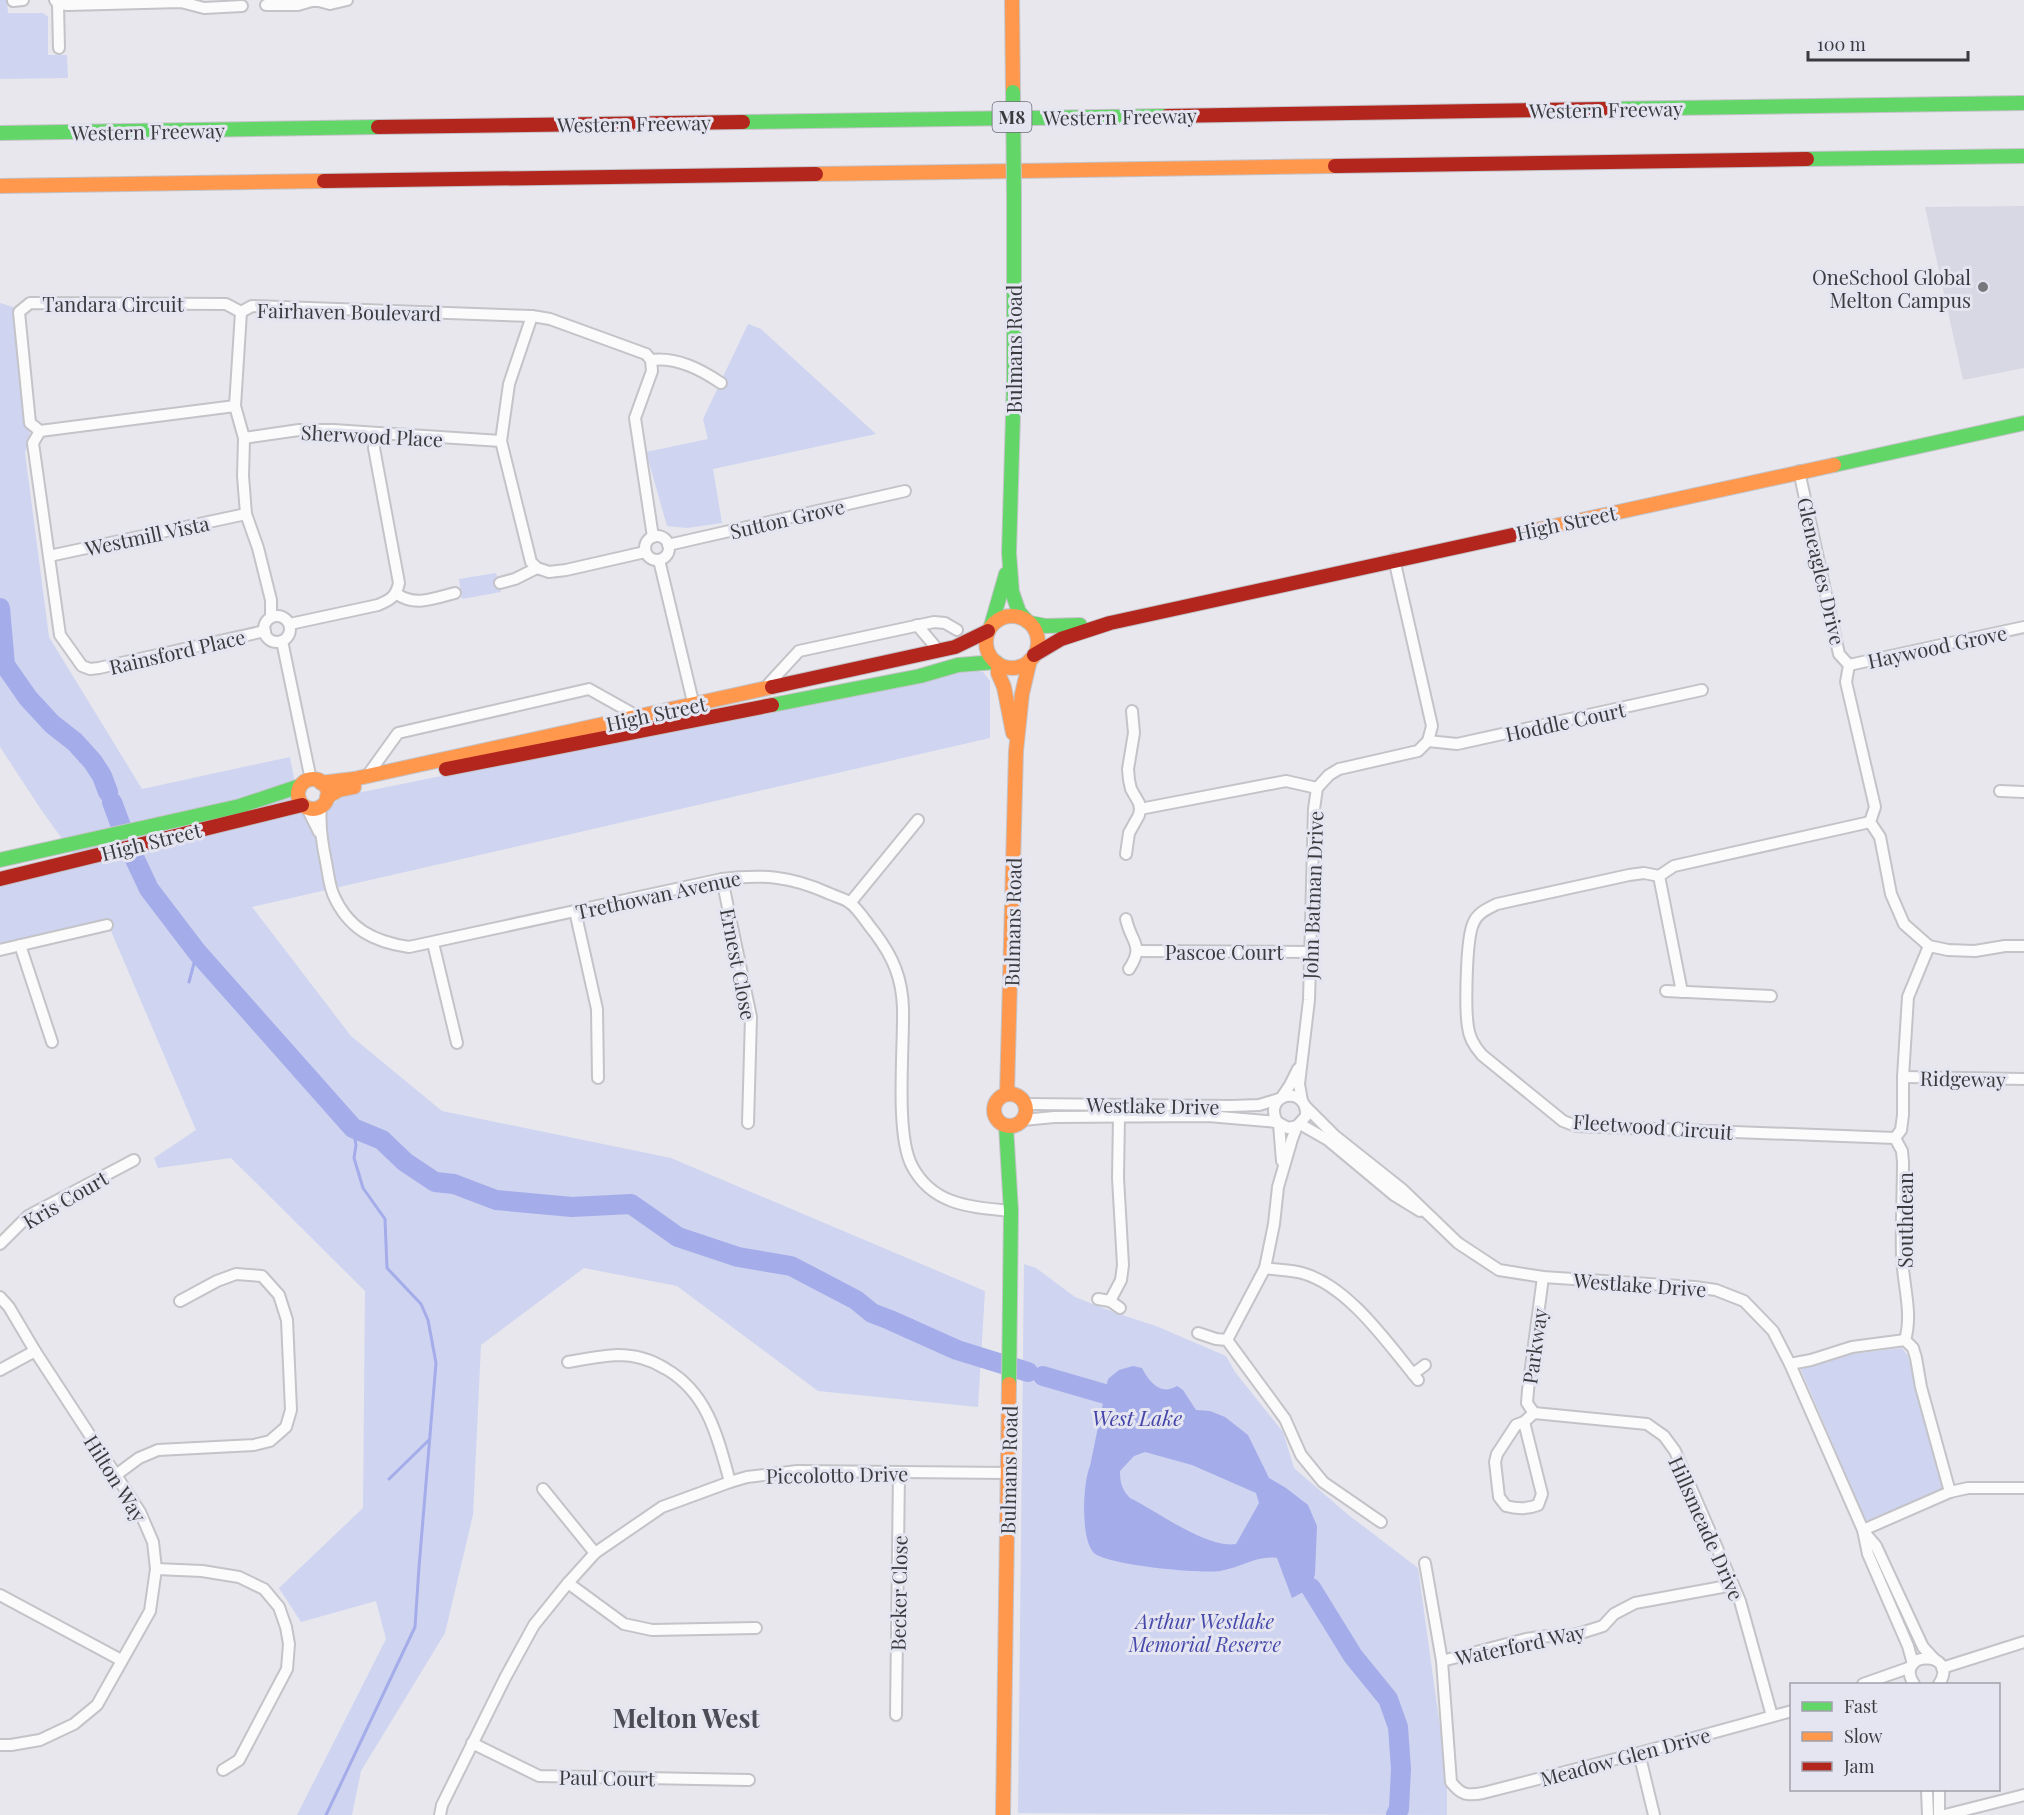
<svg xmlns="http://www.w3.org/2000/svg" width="2024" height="1815" viewBox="0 0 2024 1815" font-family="'Playfair Display',serif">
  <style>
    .built { fill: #d7d8e4 }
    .green { fill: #cfd4f1 }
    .water { fill: #a4ace9; fill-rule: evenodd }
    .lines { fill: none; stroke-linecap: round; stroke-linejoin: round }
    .stream { stroke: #a4ace9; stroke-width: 3 }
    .river { stroke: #a4ace9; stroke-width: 20 }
    .street-casing { stroke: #c3c3c8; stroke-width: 14 }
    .fast-casing { stroke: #c3c3c8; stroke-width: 16 }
    .slow-casing { stroke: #c3c3c8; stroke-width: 16 }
    .jam-casing { stroke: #c3c3c8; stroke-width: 16 }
    .street { stroke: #fbfbfc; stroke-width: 10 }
    .fast { stroke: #63d668; stroke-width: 14 }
    .slow { stroke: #ff974d; stroke-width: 14 }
    .jam { stroke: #b3261e; stroke-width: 14 }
    .fast-bridge-casing { stroke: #c3c3c8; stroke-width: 16; stroke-linecap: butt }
    .fast-bridge { stroke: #63d668; stroke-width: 14 }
    .poi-dot { fill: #77777c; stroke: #e4e5f0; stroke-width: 2 }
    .labels { text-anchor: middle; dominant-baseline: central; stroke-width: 6; stroke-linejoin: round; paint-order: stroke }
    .shield { fill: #e4e5f0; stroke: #6d6e74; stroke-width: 1.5 }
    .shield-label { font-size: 18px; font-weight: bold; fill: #3a3b3f }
    .street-label { font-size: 20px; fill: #3a3b3f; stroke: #e4e5f0 }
    .poi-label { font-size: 20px; fill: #3a3b3f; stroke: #e4e5f0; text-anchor: end }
    .park-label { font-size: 20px; font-style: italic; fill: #4648ab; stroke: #e4e5f0 }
    .water-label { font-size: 21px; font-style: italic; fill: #4545a9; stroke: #e4e5f0 }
    .district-label { font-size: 26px; font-weight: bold; fill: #4b4c55; stroke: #e4e5f0 }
  </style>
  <rect width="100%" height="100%" fill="#e7e7ed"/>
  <!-- built -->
  <polygon class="built" points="2024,206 2024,368 1963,380 1925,207"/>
  <!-- green -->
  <g class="green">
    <polygon points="0,0 7,0 8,13 43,13 48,17 48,55 67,55 68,78 0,79"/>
    <path d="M0 303 13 307 26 418C32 431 30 439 25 453L49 637 142 789 290 757 294 778 293 812C316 817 326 811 343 796L967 669 983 672 990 681V738L252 907 351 1036 442 1111 671 1158 985 1291 978 1407 818 1391 677 1286 584 1268 481 1345 473 1515 445 1633 361 1771 352 1815H297L386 1639 376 1601 301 1622 279 1588 363 1508 365 1291 231 1158 158 1168 154 1158 196 1130 111 931 0 956V882L79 862 42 811 0 747Z"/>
    <polygon points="748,324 761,329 876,434 713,469 722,523 687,528 667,526 646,452 708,439 703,419"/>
    <polygon points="496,573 501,592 462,599 459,579"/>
    <polygon points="1024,1264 1036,1268 1075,1297 1116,1313 1156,1326 1226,1356 1235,1372 1283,1432 1294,1468 1346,1513 1418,1568 1447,1778 1447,1815 1018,1813"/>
    <polygon points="1902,1348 1908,1356 1943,1489 1866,1521 1798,1363 1809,1367 1852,1354"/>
  </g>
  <!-- water -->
  <path class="water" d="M1133 1366 1142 1368C1149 1382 1161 1396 1177 1386L1183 1390 1196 1410 1210 1411 1225 1417 1248 1435 1269 1478 1286 1488 1308 1505 1317 1526 1315 1574 1311 1588 1292 1598 1277 1558C1257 1555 1240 1568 1220 1571 1201 1574 1107 1565 1094 1553 1080 1539 1083 1482 1090 1466L1108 1379 1119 1370ZM1145 1452 1192 1465 1256 1493 1259 1503 1236 1544C1207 1549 1157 1511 1130 1498 1122 1490 1120 1483 1120 1471L1134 1456Z"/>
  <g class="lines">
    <!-- stream -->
    <g class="stream">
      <polyline points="189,982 197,952"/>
      <polyline points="389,1479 429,1440"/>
      <polyline points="326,1815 415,1627 419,1567 436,1363 428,1320 421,1304 387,1268 385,1219 363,1188 354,1158 356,1145 353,1128"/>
    </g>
    <!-- river -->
    <g class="river">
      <polyline points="0,608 5,665 28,698 52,724 75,742 93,762 102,776 108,792"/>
      <polyline points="112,802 121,826"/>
      <polyline points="132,853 149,889 197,952 353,1128 382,1140 405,1162 435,1182 454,1184 496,1200 572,1207 631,1204 678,1237 738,1257 791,1266 856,1300 872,1313 890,1320 957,1350 1028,1372"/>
      <polyline points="1043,1376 1105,1394"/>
      <polyline points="1311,1588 1353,1656 1388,1699 1398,1727 1401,1769 1399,1809 1396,1815"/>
    </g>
    <!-- street casing -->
    <g class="street-casing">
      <g id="street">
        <polyline points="55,0 58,4 68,5 181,2 204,8 242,6"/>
        <polyline points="13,1 23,0"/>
        <polyline points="58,4 59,48"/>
        <polyline points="266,5 298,5 315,0 330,4 347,0"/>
        <polyline points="241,312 252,306 532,316 550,319 646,354 651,360 652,371 635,418 653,537"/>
        <polyline points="241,312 235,406 244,438 243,476 246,514 258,548 271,600 271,617"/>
        <polyline points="532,316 509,384 501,441 531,562 537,568 549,572 566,570 645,552"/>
        <path d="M651 360C677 357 700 369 721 383"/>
        <polyline points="235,406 40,431 30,423 19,312 30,303 226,304 241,312"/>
        <polyline points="40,431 33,443 60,635 82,666 90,669 99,668 265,631"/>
        <polyline points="244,438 299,430 333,430 501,441"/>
        <polyline points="1799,471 1839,654 1849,665 1846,682 1875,807 1870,822 1880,837 1891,894 1904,924 1929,946 1948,950 1975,951 2005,946 2024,946"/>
        <circle cx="657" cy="548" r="12"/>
        <polyline points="668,545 905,491"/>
        <polyline points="49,556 246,514"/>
        <polyline points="659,560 694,706"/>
        <polyline points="500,583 515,579 537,568"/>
        <path d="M397 594C415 607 435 598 455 593"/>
        <circle cx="277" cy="629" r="13"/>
        <path d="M290 624 378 605C390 600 396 597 399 583L374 448 376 434"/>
        <polyline points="917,625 939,651"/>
        <polyline points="282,641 311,780"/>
        <polyline points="1849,665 2024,627"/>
        <polyline points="764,689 799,651 934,622 945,623 957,630"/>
        <polyline points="1428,741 1457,744 1702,690"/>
        <polyline points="367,776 398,733 589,689 639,717"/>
        <polyline points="2000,791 2024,792"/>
        <path d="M321 806C319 825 322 843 326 862 328 872 329 884 333 894 348 929 374 942 409 947L722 879C762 874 790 876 828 893 834 896 843 898 849 902 859 909 867 924 875 933 893 957 902 978 903 1008 904 1048 895 1134 912 1166 933 1206 972 1207 1011 1211"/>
        <polyline points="307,808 319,832"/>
        <polyline points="1140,809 1286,781 1317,788"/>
        <path d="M1870 822 1674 866 1659 876 1644 873 1629 875 1497 904C1487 909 1477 913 1473 924 1466 940 1465 1009 1468 1027 1469 1038 1475 1047 1482 1055L1563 1121 1576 1126 1895 1138"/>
        <polyline points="1126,854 1129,833 1139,815 1140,809 1139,803 1131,789 1129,780 1128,769 1134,733 1132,711"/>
        <polyline points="1659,876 1682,992"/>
        <polyline points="722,879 751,1017 748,1123"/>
        <polyline points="850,903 918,820"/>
        <polyline points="575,911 597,1009 598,1078"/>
        <path d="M1126 919C1131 943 1145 945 1129 969"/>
        <polyline points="433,943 457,1043"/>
        <polyline points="20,945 52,1042"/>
        <path d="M1929 946 1908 997 1903 1077V1115L1901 1130 1895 1138 1902 1151 1903 1162C1903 1193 1901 1225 1902 1256 1903 1285 1913 1313 1905 1340L1913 1348 1916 1358 1921 1387 1950 1492"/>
        <polyline points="0,950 107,925"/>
        <polyline points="1138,951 1310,952"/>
        <polyline points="1666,991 1771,996"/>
        <polyline points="1903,1077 2024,1079"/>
        <polyline points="1282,1097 1290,1085 1298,1069"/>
        <polyline points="1302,1101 1299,1084 1309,1000 1314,809 1317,788 1329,775 1339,769 1418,751 1428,741 1432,726 1394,559"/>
        <polyline points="1026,1104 1231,1106 1259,1105 1279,1099"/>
        <polyline points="1305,1106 1335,1136 1403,1190 1458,1243 1499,1270 1543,1277 1695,1287 1716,1290 1744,1301 1773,1331 1790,1364 1863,1530 1868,1554 1908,1646 1913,1664"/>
        <polyline points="1023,1120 1054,1117 1208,1116 1277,1122"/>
        <polyline points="1279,1124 1282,1161"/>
        <polyline points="1300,1124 1328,1140 1394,1195 1420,1211"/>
        <polyline points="0,1244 28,1216 134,1160"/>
        <path d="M1265 1268C1277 1270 1291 1270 1302 1273 1349 1286 1388 1344 1418 1380"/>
        <polyline points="0,1297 9,1307 35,1351 140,1512 153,1542 156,1569 150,1611 97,1705 74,1724 40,1740 11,1745 0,1745"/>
        <polyline points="1098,1299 1110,1301 1120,1308"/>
        <polyline points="1110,1301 1121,1280 1123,1265 1118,1178 1119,1117"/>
        <polyline points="1198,1333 1216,1339 1227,1340 1285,1419 1301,1455 1323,1482 1381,1522"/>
        <path d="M1227 1340 1265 1268 1274 1224 1278 1187 1292 1139 1297 1126 1306 1116C1308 1084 1262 1093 1277 1122L1288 1128 1297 1126"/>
        <path d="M568 1362C584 1359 601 1356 618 1355 635 1355 652 1360 666 1369 708 1393 718 1438 730 1482"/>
        <polyline points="1790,1364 1811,1360 1852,1347 1905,1340"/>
        <polyline points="0,1370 35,1351"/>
        <polyline points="1413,1374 1425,1365"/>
        <polyline points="1534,1413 1647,1424 1664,1436 1675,1451 1740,1601 1772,1716"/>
        <polyline points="1534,1413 1527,1403 1528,1390 1543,1277"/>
        <path d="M1524 1422 1542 1494 1538 1505C1528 1509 1517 1509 1506 1506L1499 1497 1495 1462 1497 1454 1516 1425 1524 1422 1534 1413"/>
        <polyline points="116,1475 139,1458 158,1450 254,1445 270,1441 286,1427 291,1410 287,1320 279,1295 262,1276 236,1274 217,1281 180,1301"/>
        <polyline points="543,1489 595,1553"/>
        <polyline points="1863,1530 1950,1492 1968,1488 2024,1488"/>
        <polyline points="1865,1533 1876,1546 1923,1647 1934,1659"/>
        <path d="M1425 1563 1442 1661 1451 1782C1461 1795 1467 1796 1483 1793L1639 1753 1792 1711"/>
        <polyline points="156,1569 202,1571 239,1577 264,1589 279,1607 286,1627 289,1644 287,1669 239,1760 223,1770"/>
        <polyline points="568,1583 624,1624 652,1630 756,1628"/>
        <polyline points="0,1595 121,1660"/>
        <polyline points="1442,1661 1526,1639 1547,1636 1564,1637 1584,1632 1603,1626 1614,1614 1635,1603 1733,1585"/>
        <polyline points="1942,1668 2024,1642"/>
        <polyline points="1863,1684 1911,1667"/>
        <path d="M1914 1684C1892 1650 1961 1650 1939 1684"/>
        <polyline points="896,1715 899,1472"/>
        <polyline points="472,1743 539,1776 749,1780"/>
        <polyline points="1639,1753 1654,1815"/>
        <polyline points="1927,1790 1928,1815"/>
        <polyline points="1939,1790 1939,1815"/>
        <polyline points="440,1815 442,1805 505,1678 534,1625 568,1583 595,1553 662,1507 730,1482 747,1477 797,1471 1008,1473"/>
        <polyline points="1945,1815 2024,1795"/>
      </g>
    </g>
    <!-- fast casing -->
    <g class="fast-casing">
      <g id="fast">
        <polyline points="1604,109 2024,103"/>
        <polyline points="743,122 1167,116"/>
        <polyline points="0,133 378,127"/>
        <polyline points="1807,159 2024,156"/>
        <polyline points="1014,198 1014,380 1009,553 1012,592 1019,612 1027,621"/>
        <polyline points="1834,465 2024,423"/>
        <polyline points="1030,623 1046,626 1080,625"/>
        <polyline points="991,626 1006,574"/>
        <polyline points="772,705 920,676 958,665 996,662"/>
        <polyline points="0,860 240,806 300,786"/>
        <polyline points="1006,1126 1011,1211 1009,1384"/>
      </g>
    </g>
    <!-- slow casing -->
    <g class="slow-casing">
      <g id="slow">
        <polyline points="1012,0 1013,92"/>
        <polyline points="816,174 1335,166"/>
        <polyline points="0,186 324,181"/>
        <polyline points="1536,530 1834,465"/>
        <circle cx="1012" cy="642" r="26"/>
        <polyline points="998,664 998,673 1004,687 1013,733"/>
        <circle cx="313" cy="794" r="15"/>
        <polyline points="321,783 354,779 772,687"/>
        <polyline points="327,797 339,790 354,787"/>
        <circle cx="1010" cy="1110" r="16"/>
        <polyline points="1007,1094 1016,751 1022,694 1030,660"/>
        <polyline points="1003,1815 1009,1384"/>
      </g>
    </g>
    <!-- jam casing -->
    <g class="jam-casing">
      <g id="jam">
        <polyline points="1167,116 1604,109"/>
        <polyline points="378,127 743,122"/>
        <polyline points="1335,166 1807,159"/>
        <polyline points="324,181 816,174"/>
        <polyline points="1034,655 1061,639 1110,623 1536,530"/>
        <polyline points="772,687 955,647 988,631"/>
        <polyline points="446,769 772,705"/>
        <polyline points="0,879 302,805"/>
      </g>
    </g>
    <!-- street -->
    <use href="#street" class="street"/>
    <!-- fast -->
    <use href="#fast" class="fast"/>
    <!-- slow -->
    <use href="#slow" class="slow"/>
    <!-- jam -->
    <use href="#jam" class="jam"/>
    <!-- fast-bridge casing -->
    <g class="fast-bridge-casing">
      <polyline id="fast-bridge" points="1013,92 1014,198"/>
    </g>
    <!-- fast-bridge -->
    <use href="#fast-bridge" class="fast-bridge"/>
  </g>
  <!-- markers -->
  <circle class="poi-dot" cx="1983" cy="287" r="6"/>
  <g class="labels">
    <!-- shield labels -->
    <rect class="shield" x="992.5" y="102" width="39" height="30" rx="4.5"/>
    <g class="shield-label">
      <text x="1012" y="117">M8</text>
    </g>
    <!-- street labels -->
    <g class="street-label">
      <text transform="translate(1606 109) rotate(-1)">Western Freeway</text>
      <text transform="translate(1120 116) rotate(-1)">Western Freeway</text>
      <text transform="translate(634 123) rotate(-1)">Western Freeway</text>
      <text transform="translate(148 131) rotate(-1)">Western Freeway</text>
      <text x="113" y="303">Tandara Circuit</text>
      <text transform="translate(349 311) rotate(1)">Fairhaven Boulevard</text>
      <text transform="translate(1013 349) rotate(-90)">Bulmans Road</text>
      <text transform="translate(372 435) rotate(3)">Sherwood Place</text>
      <text transform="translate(787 518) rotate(-13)">Sutton Grove</text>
      <text transform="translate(1566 522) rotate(-12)">High Street</text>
      <text transform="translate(147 535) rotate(-12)">Westmill Vista</text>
      <text transform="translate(1822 571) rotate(77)">Gleneagles Drive</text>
      <text transform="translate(1937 646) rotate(-12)">Haywood Grove</text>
      <text transform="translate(177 651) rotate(-13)">Rainsford Place</text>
      <text transform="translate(656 713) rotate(-12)">High Street</text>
      <text transform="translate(1565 721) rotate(-12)">Hoddle Court</text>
      <text transform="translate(151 841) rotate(-14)">High Street</text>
      <text transform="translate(658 894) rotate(-12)">Trethowan Avenue</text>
      <text transform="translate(1312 895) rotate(-88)">John Batman Drive</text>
      <text transform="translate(1012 922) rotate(-89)">Bulmans Road</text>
      <text x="1224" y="951">Pascoe Court</text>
      <text transform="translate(739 964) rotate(79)">Ernest Close</text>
      <text transform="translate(1963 1078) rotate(1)">Ridgeway</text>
      <text transform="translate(1153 1105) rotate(1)">Westlake Drive</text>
      <text transform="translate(1653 1126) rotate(4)">Fleetwood Circuit</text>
      <text transform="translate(65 1199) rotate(-30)">Kris Court</text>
      <text transform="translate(1904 1220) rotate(-90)">Southdean</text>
      <text transform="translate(1640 1284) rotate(4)">Westlake Drive</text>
      <text transform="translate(1534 1346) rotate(-82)">Parkway</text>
      <text transform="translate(1008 1470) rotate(-89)">Bulmans Road</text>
      <text transform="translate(837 1474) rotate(-1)">Piccolotto Drive</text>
      <text transform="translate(116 1478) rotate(58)">Hilton Way</text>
      <text transform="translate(1707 1528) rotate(66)">Hillsmeade Drive</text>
      <text transform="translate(898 1593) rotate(-89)">Becker Close</text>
      <text transform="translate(1520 1644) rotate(-12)">Waterford Way</text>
      <text transform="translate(1625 1756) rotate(-15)">Meadow Glen Drive</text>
      <text transform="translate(607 1777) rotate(1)">Paul Court</text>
    </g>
    <!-- poi labels -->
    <g class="poi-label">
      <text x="1971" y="276">OneSchool Global<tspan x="1971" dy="23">Melton Campus</tspan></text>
    </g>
    <!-- park labels -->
    <g class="park-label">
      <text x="1205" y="1620">Arthur Westlake<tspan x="1205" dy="23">Memorial Reserve</tspan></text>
    </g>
    <!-- water labels -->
    <g class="water-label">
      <text x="1137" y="1417">West Lake</text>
    </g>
    <!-- district labels -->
    <g class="district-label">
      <text x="686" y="1717">Melton West</text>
    </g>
  </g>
  <!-- legend -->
  <rect x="1790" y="1683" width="210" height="108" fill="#e4e5f0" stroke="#a0a1a9" stroke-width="1.5"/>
  <rect x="1802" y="1702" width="30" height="9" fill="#63d668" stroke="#a0a1a9" stroke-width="1.5"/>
  <text x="1844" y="1713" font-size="18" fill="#3a3b3f">Fast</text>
  <rect x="1802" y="1732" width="30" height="9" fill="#ff974d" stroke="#a0a1a9" stroke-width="1.5"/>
  <text x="1844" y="1743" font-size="18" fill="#3a3b3f">Slow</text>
  <rect x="1802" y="1762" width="30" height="9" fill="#b3261e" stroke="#a0a1a9" stroke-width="1.5"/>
  <text x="1844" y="1773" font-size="18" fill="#3a3b3f">Jam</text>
  <!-- scale -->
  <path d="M1808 51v9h160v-9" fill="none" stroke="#3a3b3f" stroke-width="3"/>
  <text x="1817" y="51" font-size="18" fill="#3a3b3f" stroke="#e4e5f0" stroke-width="4.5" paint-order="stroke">100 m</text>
</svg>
